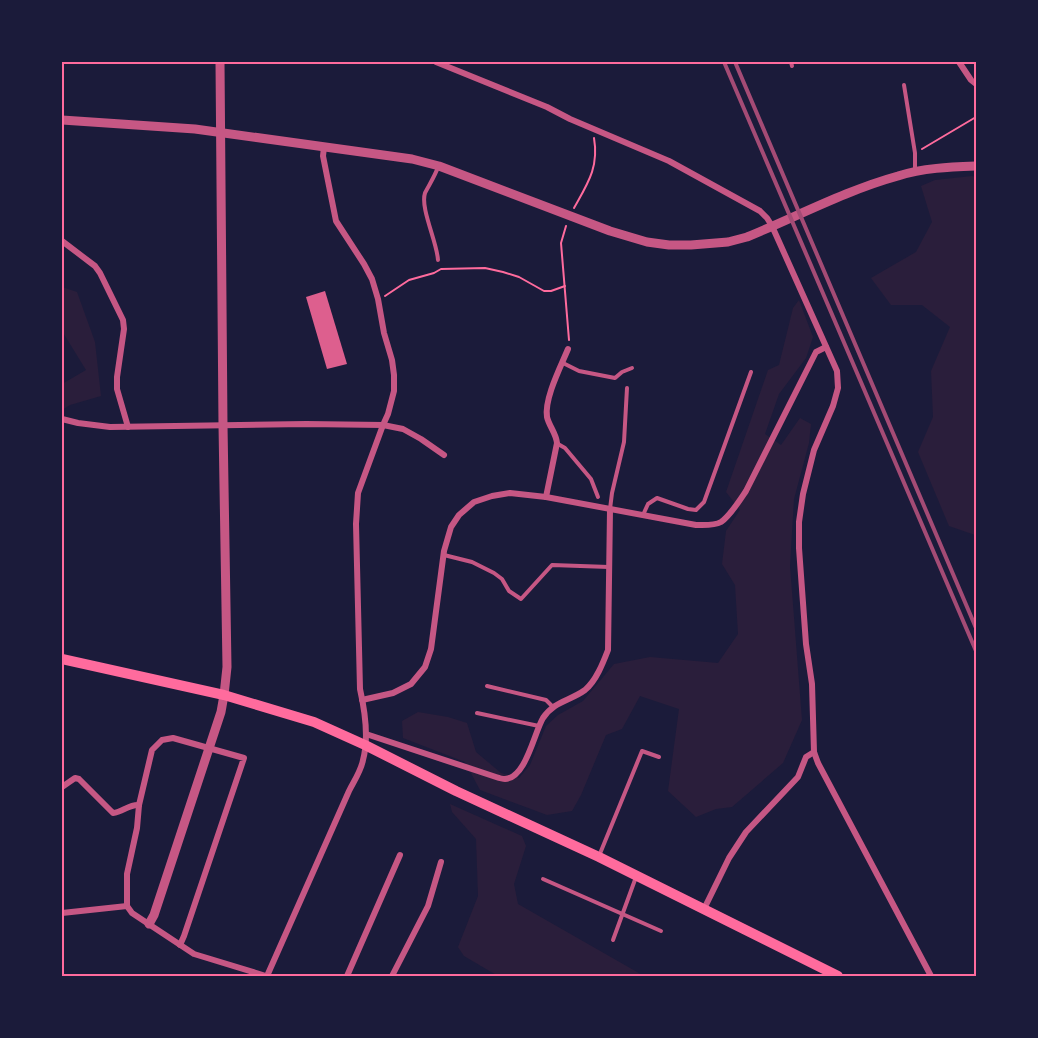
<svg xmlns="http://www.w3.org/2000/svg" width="1038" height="1038" viewBox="0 0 1038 1038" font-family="'Public Sans',sans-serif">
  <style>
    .green { fill: #2a1e3b }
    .building { fill: #dd5f8e }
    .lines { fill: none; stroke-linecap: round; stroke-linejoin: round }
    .path { stroke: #ff6b9d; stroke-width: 2 }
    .service { stroke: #c65784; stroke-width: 4 }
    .minor { stroke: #c65784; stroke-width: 6 }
    .tertiary { stroke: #c65784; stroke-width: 9 }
    .secondary { stroke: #ff6b9d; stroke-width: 10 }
    .rail { stroke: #a44b75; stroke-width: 4 }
    .neatline { fill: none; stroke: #ff6b9d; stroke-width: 2 }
  </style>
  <rect width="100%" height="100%" fill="#1b1b3a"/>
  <!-- green -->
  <g class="green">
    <polygon points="972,176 976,177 976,534 975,535 949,526 918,452 933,417 931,371 950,327 922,305 891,305 871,278 916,252 932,222 921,186 935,180"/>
    <polygon points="62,287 77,292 95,342 101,396 70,405 62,410 62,384 86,370 62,331"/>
    <polygon points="799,300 813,337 806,358 779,394 765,434 781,445 800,418 811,424 809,443 794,499 790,566 802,720 783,763 732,807 716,809 696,817 668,791 679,709 640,696 622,729 606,735 581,795 572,811 547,815 480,790 465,762 403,738 402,721 418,712 448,717 467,723 476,752 501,773 519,778 530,765 546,726 558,715 583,701 614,664 650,657 718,663 738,634 735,585 722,564 726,531 740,510 726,492 768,370 779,365 793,308"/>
    <polygon points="450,804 522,836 526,846 514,884 518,904 644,976 498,976 464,956 458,947 478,896 476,839 452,812"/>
  </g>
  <!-- building -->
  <polygon class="building" points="325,291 347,364 327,369 306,297"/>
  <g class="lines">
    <!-- path -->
    <g class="path">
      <polyline points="922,149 976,117"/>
      <path d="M574 208C588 183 599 167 594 138"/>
      <polyline points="566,226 561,243 569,340"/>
      <polyline points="385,296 409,280 434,273 441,269 485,268 503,272 519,277 544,291 551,291 565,286"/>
    </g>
    <!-- service -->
    <g class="service">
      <polyline points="791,62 792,66"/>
      <polyline points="904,85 915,153 915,171"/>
      <path d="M438 260C437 242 420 208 425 193 429 185 435 176 438 167"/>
      <polyline points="563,363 579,371 615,378 622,372 632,368"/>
      <polyline points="558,444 565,448 591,479 598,497"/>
      <polyline points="610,509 612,493 624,442 627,388"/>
      <polyline points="643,515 648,504 657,498 688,509 696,510 704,502 751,372"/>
      <polyline points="444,555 472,562 494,573 502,579 509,591 521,599 552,565 609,567"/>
      <polyline points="487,686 546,700 553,707"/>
      <polyline points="477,713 539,726"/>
      <polyline points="599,856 642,751 659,757"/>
      <polyline points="543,879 661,931"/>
      <polyline points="613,940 636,877"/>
    </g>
    <!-- minor -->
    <g class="minor">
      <polyline points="436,62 547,107 570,119 669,161 760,211 767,218 772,226 837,371 838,388 833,406 814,450 803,494 799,522 799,548 806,644 812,684 814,752 818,763 931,976"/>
      <polyline points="959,62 971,80 976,84"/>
      <polyline points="62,241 95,266 100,273 123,320 124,329 117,377 117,389 128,427"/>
      <polyline points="62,419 78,423 110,427 306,424 383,425 403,429 421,439 444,455"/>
      <path d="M546 497 557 443C556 433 549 426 547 417 544 399 561 366 568 349"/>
      <path d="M362 700 393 693 411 684 425 667 431 649 444 551 451 527 459 515 474 502 492 496 510 493 546 497 696 525C703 525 714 526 721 522 730 516 740 500 746 491L816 352 826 347"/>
      <path d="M366 734 496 777C499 778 502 779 505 779 526 778 534 733 543 718 554 701 570 701 585 690 596 681 603 663 608 650L610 510"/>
      <path d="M62 787 75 778 79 779 113 813C123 812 129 804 139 805"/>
      <polyline points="127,906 127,874 137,828 139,805 152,750 162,740 173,738 244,758 184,936 180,945"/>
      <polyline points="704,909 729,858 746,832 798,777 806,757 814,752"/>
      <polyline points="62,913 127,906 132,913 194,954 266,976"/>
      <path d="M267 976 349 791C354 781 361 771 363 760 369 738 365 711 360 689L356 524 358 493 383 425 388 414 394 391V375L392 360 384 333 378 299 372 279 364 264 336 221 323 156 324 147"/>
      <polyline points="347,976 400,855"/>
      <polyline points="392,976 428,906 441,862"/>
    </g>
    <!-- tertiary -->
    <g class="tertiary">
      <path d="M62 120 195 129 412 159 439 166 610 231 647 242 669 245H691L728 242 747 237C796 217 847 190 898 176 923 168 950 167 976 166"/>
      <polyline points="149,924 154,915 221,712 224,695 227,667 223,425 220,62"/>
    </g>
    <!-- secondary -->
    <polyline class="secondary" points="62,659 224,695 314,722 365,745 456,791 599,857 838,976"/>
    <!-- rail -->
    <g class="rail">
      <polyline points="724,62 976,651"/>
      <polyline points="735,62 976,628"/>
    </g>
  </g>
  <!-- border -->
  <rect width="1038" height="1038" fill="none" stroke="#1b1b3a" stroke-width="126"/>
  <rect x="63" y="63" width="912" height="912" class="neatline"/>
</svg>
